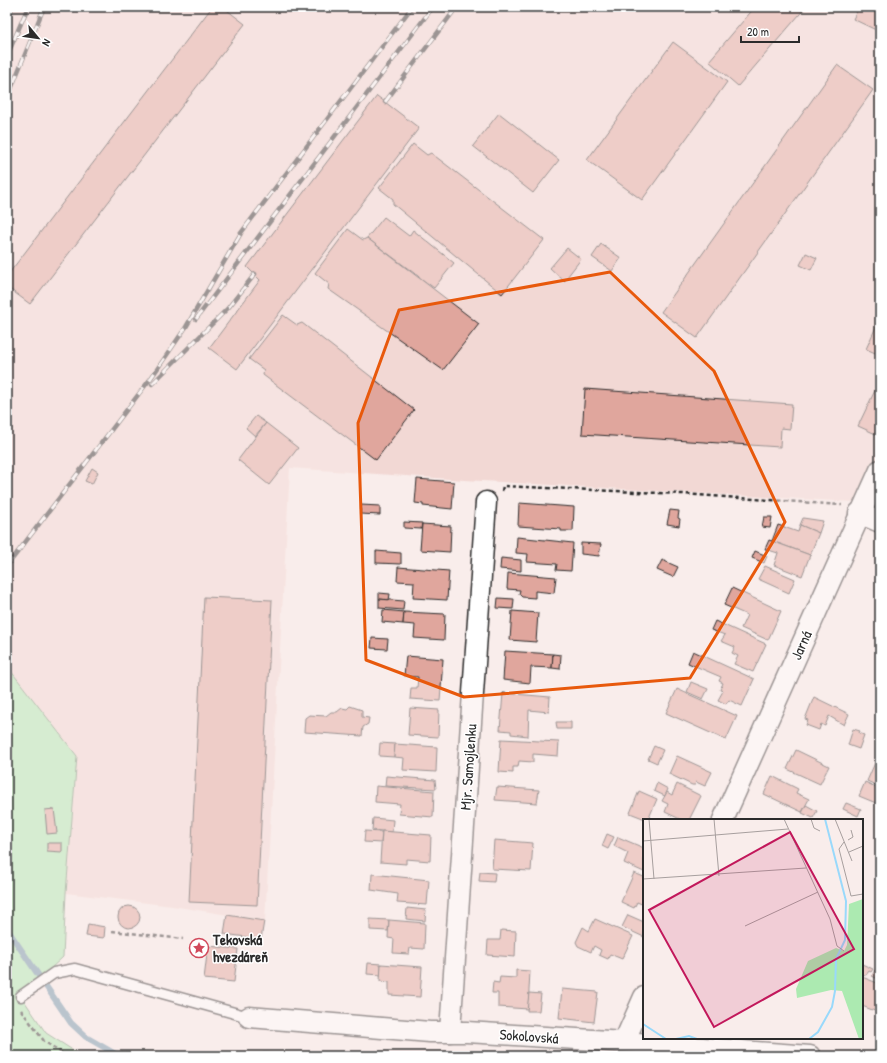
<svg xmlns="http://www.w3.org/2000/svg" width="887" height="1063" viewBox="0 0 887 1063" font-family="'Patrick Hand',sans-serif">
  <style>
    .built { fill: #f2d8d4 }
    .green { fill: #aceab1; stroke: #6c8a6e }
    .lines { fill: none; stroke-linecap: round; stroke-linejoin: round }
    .stream { stroke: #6d93a8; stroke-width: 6 }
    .building { fill: #e0a69d; stroke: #2b2b2b }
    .lane-casing { stroke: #2b2b2b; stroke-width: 13 }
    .street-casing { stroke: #2b2b2b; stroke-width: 23 }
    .path { stroke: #2b2b2b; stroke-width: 2.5; stroke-dasharray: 4 3; stroke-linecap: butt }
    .lane { stroke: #fff; stroke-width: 10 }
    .street { stroke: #fff; stroke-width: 20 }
    .rail-casing { stroke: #2b2b2b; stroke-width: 4.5 }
    .rail { stroke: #fff; stroke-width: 3; stroke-dasharray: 9; stroke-linecap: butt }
    .marked { fill: none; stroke: #e8590c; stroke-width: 3; stroke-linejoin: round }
    .labels { text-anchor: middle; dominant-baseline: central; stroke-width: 3; stroke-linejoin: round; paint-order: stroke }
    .street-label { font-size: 15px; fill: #2b2b2b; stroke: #fff }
    .poi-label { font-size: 15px; font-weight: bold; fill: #2b2b2b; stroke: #fff; text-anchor: start }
    .inset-river { fill: none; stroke: #99d9fb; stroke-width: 2 }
    .inset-road { fill: none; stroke: #a79f9e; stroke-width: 1 }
    .view { fill: #c2185b; fill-opacity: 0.15; stroke: #c2185b; stroke-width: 2 }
    .inset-edge { fill: none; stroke: #2b2b2b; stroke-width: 2 }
  </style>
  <rect width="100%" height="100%" fill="#f9edeb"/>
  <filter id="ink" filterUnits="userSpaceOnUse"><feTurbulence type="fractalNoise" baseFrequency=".025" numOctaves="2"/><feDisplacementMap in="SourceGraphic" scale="8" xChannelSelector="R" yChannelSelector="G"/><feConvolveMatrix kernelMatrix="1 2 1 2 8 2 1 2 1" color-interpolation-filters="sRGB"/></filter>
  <g filter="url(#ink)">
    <!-- built -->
    <polygon class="built" points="7,7 880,7 880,470 855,502 464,480 290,468 265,921 172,906 66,893 77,756 7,666"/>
    <!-- green -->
    <polygon class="green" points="7,666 77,756 66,893 63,957 21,996 46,1033 82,1056 7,1056"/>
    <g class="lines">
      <!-- stream -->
      <polyline class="stream" points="7,929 71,1023 86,1037 119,1056"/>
    </g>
    <!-- building -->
    <g class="building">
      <polygon points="212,7 223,7 245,24 30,304 7,287 7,276"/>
      <polygon points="755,7 806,7 738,86 709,61"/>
      <polygon points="859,7 880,7 880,21 876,30 853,19"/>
      <polygon points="673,42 727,82 642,200 587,160"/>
      <polygon points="837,65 873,90 697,338 661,312"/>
      <polygon points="377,96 419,128 237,369 209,348 260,280 247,267"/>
      <polygon points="499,113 559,160 533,193 473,146"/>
      <polygon points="413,144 427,155 431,153 544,240 502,294 393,204 393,199 379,188"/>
      <polygon points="384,217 409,236 413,230 454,263 434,288 367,238"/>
      <polygon points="348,229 363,240 367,238 479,324 443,370 328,289 329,284 315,273"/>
      <polygon points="601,244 621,258 612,271 592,257"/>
      <polygon points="567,248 581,259 564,281 550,268"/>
      <polygon points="806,253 817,258 811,270 800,265"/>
      <polygon points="283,315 297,325 302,323 414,410 376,460 263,375 264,370 249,359"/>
      <polygon points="880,318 880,355 866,349"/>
      <polygon points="880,380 880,436 858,426"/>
      <polygon points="585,389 792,404 790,429 781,428 780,447 582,434"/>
      <polygon points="256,416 266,423 255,436 246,428"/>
      <polygon points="266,423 298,448 269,485 238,460"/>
      <polygon points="92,468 98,472 92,484 85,481"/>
      <polygon points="417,479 454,482 452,509 423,506 423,504 415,503"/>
      <polygon points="519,503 574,507 573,531 561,531 561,529 518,526"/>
      <polygon points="361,505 380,506 380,515 360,514"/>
      <polygon points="670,510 679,511 678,518 680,519 679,526 667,524"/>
      <polygon points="764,517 772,517 770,528 762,527"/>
      <polygon points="803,518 823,521 819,533 800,525"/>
      <polygon points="404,522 422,523 421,529 404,528"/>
      <polygon points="422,524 451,526 450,552 420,550"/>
      <polygon points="778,525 798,532 800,525 819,533 810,555 772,541"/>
      <polygon points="517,537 573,543 571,571 556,570 557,564 527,562 528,554 516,553"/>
      <polygon points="769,540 810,555 802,576 774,565 778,553 765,549"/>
      <polygon points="581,543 601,544 599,556 581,554"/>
      <polygon points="376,551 401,553 401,564 376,563"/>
      <polygon points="755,551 767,556 764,563 752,558"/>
      <polygon points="501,558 521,560 521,571 500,569"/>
      <polygon points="662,560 678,567 673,577 657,570"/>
      <polygon points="765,566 795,579 789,593 758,579"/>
      <polygon points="398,567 449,571 447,600 413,598 414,582 397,581"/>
      <polygon points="508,573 556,577 554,593 535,591 535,598 522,597 519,594 520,590 507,589"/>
      <polygon points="732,588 781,611 768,640 741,628 747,615 724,605"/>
      <polygon points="379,593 390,594 389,600 379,599"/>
      <polygon points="204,597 272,600 257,905 189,902"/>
      <polygon points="498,598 514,599 513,609 497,608"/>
      <polygon points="379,599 404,601 403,610 379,608"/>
      <polygon points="383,610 404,612 403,624 382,622"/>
      <polygon points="512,611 538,613 536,642 510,640"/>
      <polygon points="404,612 445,614 444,640 414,638 415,625 403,624"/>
      <polygon points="715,621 766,644 753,672 734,664 738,656 732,653 735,647 721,641 725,635 711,630"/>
      <polygon points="372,638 388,639 387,649 371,648"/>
      <polygon points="505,651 553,654 552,668 531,667 530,683 503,680"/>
      <polygon points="693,651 754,679 742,706 729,700 726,704 718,700 723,691 720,690 723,683 719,681 721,677 688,663"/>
      <polygon points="553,654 561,655 560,669 552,668"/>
      <polygon points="406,656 443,659 440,701 410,699 411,688 417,688 418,677 404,676"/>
      <polygon points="691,682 708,689 703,699 687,692"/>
      <polygon points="677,689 737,716 726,740 666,713"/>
      <polygon points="503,693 550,697 549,712 529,710 528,736 511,734 511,731 500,730"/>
      <polygon points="814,697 849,714 844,725 829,716 825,726 821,724 819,730 806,725 808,720 805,719"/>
      <polygon points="350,706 362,710 362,717 369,718 368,724 363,727 362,736 304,732 305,718 309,715 326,716 331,712 337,712 342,708 347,709"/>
      <polygon points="410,708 439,710 438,737 408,735"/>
      <polygon points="556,722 571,722 571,729 557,729"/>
      <polygon points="853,729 860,731 859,733 864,735 859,749 848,745"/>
      <polygon points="501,739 559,742 558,756 533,754 533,762 519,761 518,767 513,767 513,773 499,772"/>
      <polygon points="380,743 395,744 394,757 379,756"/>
      <polygon points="395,744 437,747 436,772 403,770 404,758 394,757"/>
      <polygon points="654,746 663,750 657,763 648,759"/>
      <polygon points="796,750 829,766 820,784 787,769"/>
      <polygon points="677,756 712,772 705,786 696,782 695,785 692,785 669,774"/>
      <polygon points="878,756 880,757 880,787 867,781"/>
      <polygon points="386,776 435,780 436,789 385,786"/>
      <polygon points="772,776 798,789 796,793 809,799 802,812 764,794"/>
      <polygon points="865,782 880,789 876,803 859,796"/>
      <polygon points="657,783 668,789 665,796 654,791"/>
      <polygon points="677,784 701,796 689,820 682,820 665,812 668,804 662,801 667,792 672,795"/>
      <polygon points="376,786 434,791 433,817 399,814 400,804 375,802"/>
      <polygon points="497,787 539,790 537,803 495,800"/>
      <polygon points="639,791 657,799 648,820 630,813"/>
      <polygon points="846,803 861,809 858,816 843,809"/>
      <polygon points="806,805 817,811 813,818 802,813"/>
      <polygon points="54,809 57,833 47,834 45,810"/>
      <polygon points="373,818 393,820 392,832 372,830"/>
      <polygon points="365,831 382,832 381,843 364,842"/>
      <polygon points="382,831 431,835 430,861 406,859 406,864 380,862"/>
      <polygon points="607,834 614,837 608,849 602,846"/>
      <polygon points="618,837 644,848 644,872 624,863 628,853 614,846"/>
      <polygon points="494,840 533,843 531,871 492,869"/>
      <polygon points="47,843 62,843 62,852 47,851"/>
      <polygon points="480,872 495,873 494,882 479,881"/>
      <polygon points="634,873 644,877 644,905 637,902 634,908 621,902"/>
      <polygon points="372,874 429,880 427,905 397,903 398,894 371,890"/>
      <circle cx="129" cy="917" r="11"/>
      <polygon points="407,908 426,910 425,921 406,919"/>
      <polygon points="227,915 264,921 261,939 224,934"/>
      <polygon points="628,915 644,922 644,937 622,927"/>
      <polygon points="370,919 389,920 388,931 370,930"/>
      <polygon points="595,919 633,936 622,959 610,954 608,959 599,955 601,950 594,946 591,952 578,946 576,942 583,927 589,931"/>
      <polygon points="389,920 425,923 424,949 410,948 409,954 393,953 394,939 388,938"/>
      <polygon points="88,924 105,927 104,938 86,936"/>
      <polygon points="501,930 516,931 515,957 487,955 488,940 500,940"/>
      <polygon points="208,946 238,949 234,982 204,979"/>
      <polygon points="368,963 381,964 381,975 367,974"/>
      <polygon points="381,964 422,967 420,997 389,995 389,982 380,981"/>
      <polygon points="862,964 873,969 871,972 869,971 866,975 862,974"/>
      <polygon points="516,970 530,971 528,1009 498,1007 498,993 492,993 493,982 499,983 500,977 516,978"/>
      <polygon points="875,970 880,972 880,980 872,976"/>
      <polygon points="862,977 880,984 880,1013 862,1006"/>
      <polygon points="562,989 598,992 594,1022 559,1018"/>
      <polygon points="529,993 541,994 539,1011 527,1011"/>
      <polygon points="263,1053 280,1054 280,1056 263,1056"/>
    </g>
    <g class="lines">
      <!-- lane casing -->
      <g class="lane-casing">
        <polyline id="lane" points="21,996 54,973 75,969 249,1017"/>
      </g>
      <!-- street casing -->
      <g class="street-casing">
        <g id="street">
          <polyline points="859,513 880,522"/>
          <polyline points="723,820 880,470"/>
          <polyline points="249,1017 430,1032 467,1032 624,1042 810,1056"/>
          <polyline points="450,1032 486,502"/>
          <polyline points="624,1042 644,997"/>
        </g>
      </g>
      <!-- path -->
      <g class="path">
        <polyline points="502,491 503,486 682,494 842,505"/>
        <polyline points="112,931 183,939"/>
        <polyline points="21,1010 44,1041 66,1056"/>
      </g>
      <!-- lane -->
      <use href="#lane" class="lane"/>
      <!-- street -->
      <use href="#street" class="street"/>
      <!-- rail casing -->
      <g class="rail-casing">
        <g id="rail">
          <polyline points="7,17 12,7"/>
          <polyline points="7,56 28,7"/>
          <polyline points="7,99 44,7"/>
          <polyline points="385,102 457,7"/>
          <polyline points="196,319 433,7"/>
          <polyline points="152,384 228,308 255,274"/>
          <polyline points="7,566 151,378 186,327 241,233 412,7"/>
        </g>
      </g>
      <!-- rail -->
      <use href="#rail" class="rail"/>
    </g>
  </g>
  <!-- marked area -->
  <path d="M0 0H887V1063H0ZM610 272 714 371 785 522 690 678 464 697 366 660 358 423 399 310Z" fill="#f9edeb" fill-opacity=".55" fill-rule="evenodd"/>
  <path class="marked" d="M610 272 714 371 785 522 690 678 464 697 366 660 358 423 399 310Z"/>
  <!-- icons -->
  <defs>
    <g id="sight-ring" transform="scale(1)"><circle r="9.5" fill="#fff" stroke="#d1495b" stroke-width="1.5"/><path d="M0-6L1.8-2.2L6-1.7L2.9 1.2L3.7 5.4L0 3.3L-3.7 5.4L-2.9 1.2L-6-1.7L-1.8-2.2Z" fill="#d1495b"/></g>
  </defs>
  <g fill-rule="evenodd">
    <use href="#sight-ring" x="199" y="948"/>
  </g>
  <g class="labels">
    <!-- street labels -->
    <g class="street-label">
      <text transform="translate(801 645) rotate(-66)">Jarná</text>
      <text transform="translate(468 767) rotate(-86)">Mjr. Samojlenku</text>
      <text transform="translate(529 1036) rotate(4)">Sokolovská</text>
    </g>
    <!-- poi labels -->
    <g class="poi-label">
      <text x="213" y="939">Tekovská<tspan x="213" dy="17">hvezdáreň</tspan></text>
    </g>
  </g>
  <!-- overview -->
  <g transform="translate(643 819)">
    <rect width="220" height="220" fill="#f9edeb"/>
    <path d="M220 80V220H216L199 172 188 171 154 179 153 170 165 142 193 129 201 132 204 126 206 85Z" fill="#aceab1"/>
    <path class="inset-river" d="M0 205 23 220M33 220 46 217 54 220M166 220 175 213 189 188 192 172 193 140 202 121 203 82 182 0"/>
    <path class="inset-road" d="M6 0 11 60M71 0 76 57M141 0 187 100 194 127 201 132M168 0 171 9 177 12M192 0 209 42M205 21 210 18 208 11M0 22 145 10M201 23 196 30 208 77 220 75M206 33 220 27M0 60 163 49M102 107 175 73"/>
    <path class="view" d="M147 13 211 130 71 208 6 91Z"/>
    <rect width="220" height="220" class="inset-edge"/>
  </g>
  <!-- margin -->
  <rect width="887" height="1063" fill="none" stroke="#fff" stroke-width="24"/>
  <rect x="12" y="12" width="863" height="1039" fill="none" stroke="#2b2b2b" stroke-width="1.5" filter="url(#ink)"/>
  <!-- north arrow -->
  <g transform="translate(38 38) rotate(119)" stroke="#ffffff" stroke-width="3" paint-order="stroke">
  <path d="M0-3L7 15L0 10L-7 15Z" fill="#2b2b2b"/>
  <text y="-6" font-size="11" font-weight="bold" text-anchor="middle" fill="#2b2b2b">N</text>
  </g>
  <!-- scale -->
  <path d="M741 36v6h58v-6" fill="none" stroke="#2b2b2b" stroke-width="2"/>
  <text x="747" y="36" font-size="12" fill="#2b2b2b" stroke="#ffffff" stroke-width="3" paint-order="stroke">20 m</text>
</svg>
